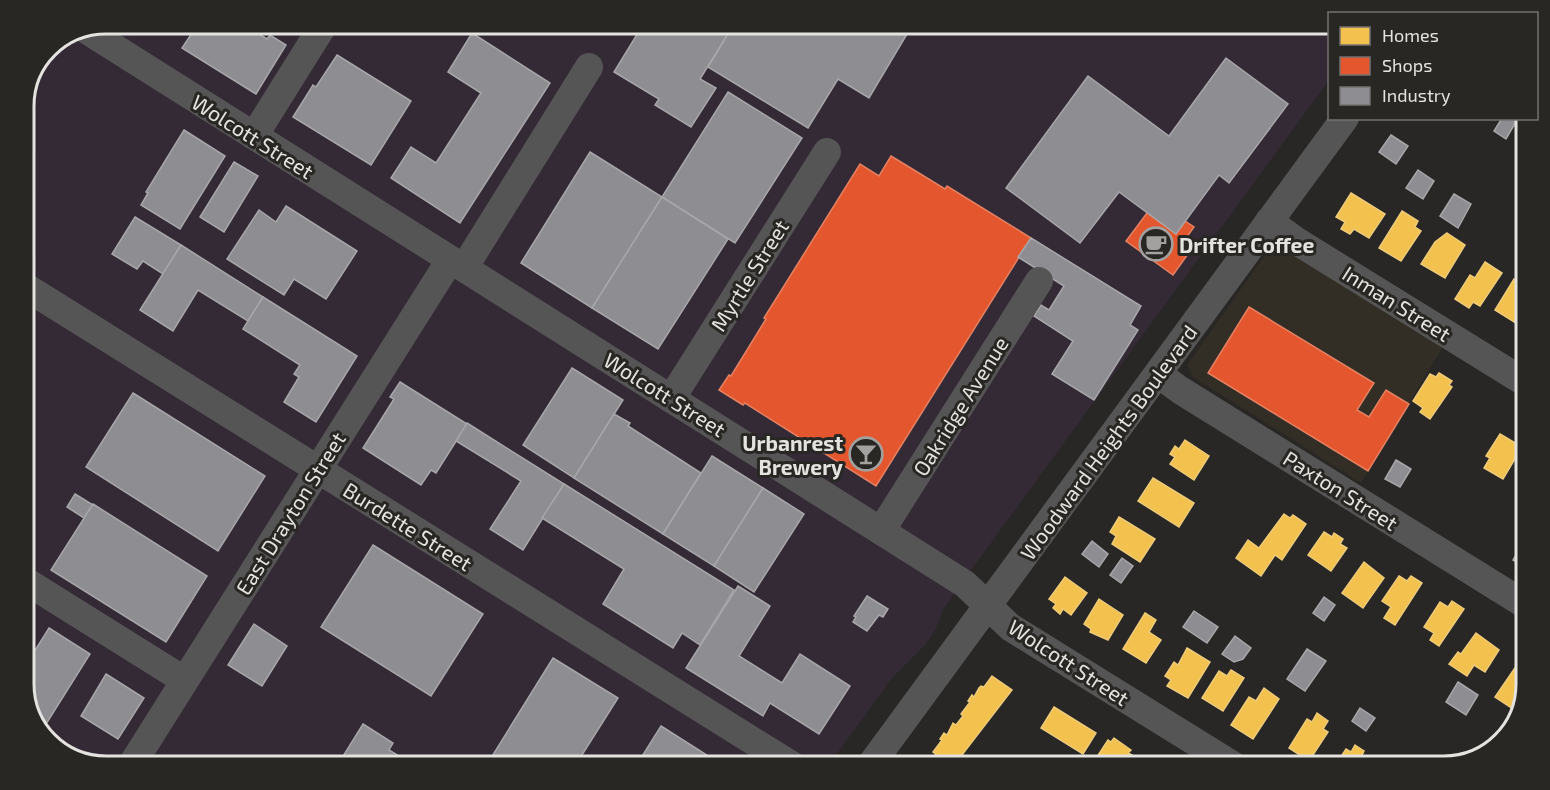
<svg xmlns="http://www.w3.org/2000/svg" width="1550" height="790" viewBox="0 0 1550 790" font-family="'Exo 2',sans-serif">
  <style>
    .built { fill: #322d25 }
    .industrial { fill: #342a36 }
    .homes { fill: #f2c14e; stroke: #eecb7a; stroke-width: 1.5 }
    .shops { fill: #e4572e; stroke: #e48163; stroke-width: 1.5 }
    .industry { fill: #8d8d92; stroke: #a7a7a9; stroke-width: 1.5 }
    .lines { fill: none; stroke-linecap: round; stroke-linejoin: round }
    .minor { stroke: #565555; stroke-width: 28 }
    .labels { text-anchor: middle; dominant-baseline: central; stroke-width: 6; stroke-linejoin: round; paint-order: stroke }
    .street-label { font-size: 21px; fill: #e4e3e0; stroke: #292724 }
    .poi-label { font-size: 21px; font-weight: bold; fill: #e4e3e0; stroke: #292724; text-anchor: start }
    .rim { fill: none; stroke: #e4e3e0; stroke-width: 3 }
  </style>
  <rect width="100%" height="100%" fill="#282725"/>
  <!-- built -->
  <polygon class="built" points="1270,248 1287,249 1444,345 1361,483 1193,377 1187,365"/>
  <!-- industrial -->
  <polygon class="industrial" points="107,24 1329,24 1329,80 974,566 943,610 936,628 926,644 892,678 828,766 107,766 70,757 38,729 24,689 24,102 48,48"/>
  <!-- homes -->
  <g class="homes">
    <polygon points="1351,193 1385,214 1369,238 1354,229 1350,234 1341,229 1345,222 1336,217"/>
    <polygon points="1402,211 1418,221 1415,227 1421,231 1401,261 1379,248"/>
    <polygon points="1447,233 1465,245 1445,278 1421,264 1435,242"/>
    <polygon points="1485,262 1502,273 1480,306 1473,302 1469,308 1455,299 1470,275 1475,278"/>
    <polygon points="1514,279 1526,287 1526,292 1522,298 1526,301 1526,313 1519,325 1495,310"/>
    <polygon points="1439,373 1452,381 1449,385 1452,387 1430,419 1420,412 1423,408 1413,401 1430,374 1436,377"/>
    <polygon points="1500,434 1522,447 1503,479 1484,468 1490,458 1486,456"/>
    <polygon points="1185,440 1209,456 1194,480 1170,464 1175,457 1170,454 1175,446 1179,449"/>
    <polygon points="1153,478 1194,503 1179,527 1138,501"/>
    <polygon points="1284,514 1290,518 1293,515 1306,524 1282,560 1275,555 1261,576 1236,558 1248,540 1259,548"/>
    <polygon points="1119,517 1155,539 1140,562 1112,544 1116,536 1110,532"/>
    <polygon points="1324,532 1332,537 1334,533 1343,539 1340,544 1347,548 1331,571 1308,555"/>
    <polygon points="1364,562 1384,578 1363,608 1342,593"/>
    <polygon points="1399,576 1407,581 1411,576 1422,583 1395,625 1384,618 1391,607 1382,601"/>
    <polygon points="1065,577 1087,593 1071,615 1063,609 1060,614 1053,608 1056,604 1049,599"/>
    <polygon points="1099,599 1123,615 1108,640 1090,632 1091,629 1084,624"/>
    <polygon points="1452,601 1464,609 1439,646 1430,640 1434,633 1424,627 1440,602 1448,607"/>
    <polygon points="1145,613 1156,620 1149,632 1161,640 1146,663 1123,649"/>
    <polygon points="1476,633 1499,650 1485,672 1474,665 1467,676 1449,664 1458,652 1461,654"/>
    <polygon points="1187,648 1210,662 1188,698 1167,686 1171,680 1165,676 1174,662 1178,665"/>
    <polygon points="1519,662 1526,666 1526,683 1521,704 1516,711 1495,697"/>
    <polygon points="1231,670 1244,678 1223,711 1202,698 1219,671 1227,676"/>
    <polygon points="992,676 1012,690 955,764 956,766 922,766 925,761 928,763 936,754 933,752 942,740 940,739 944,733 947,735 953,723 956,725 963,716 961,714 970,702 968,701 972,695 974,697 979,688 981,686 984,687"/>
    <polygon points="1264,688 1279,699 1253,739 1231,725 1249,697 1256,701"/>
    <polygon points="1054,707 1096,733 1083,754 1041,728"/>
    <polygon points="1317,713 1328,721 1323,729 1328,732 1309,761 1289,748 1307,719 1312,722"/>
    <polygon points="1114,738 1131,750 1128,753 1132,755 1124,766 1098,766 1093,763 1108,740 1111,742"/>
    <polygon points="1355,745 1364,751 1357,766 1335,766 1346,749 1351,752"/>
  </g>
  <!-- shops -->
  <g class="shops">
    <polygon points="891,156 945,189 947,186 1031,238 876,486 745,403 743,405 719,390 729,375 731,376 766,319 764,318 860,164 879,176"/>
    <polygon points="1147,213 1176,234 1185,221 1194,227 1179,248 1188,254 1173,275 1126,241"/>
    <polygon points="1249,307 1374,383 1357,410 1369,417 1386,390 1409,404 1368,471 1208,373"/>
  </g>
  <!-- industry -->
  <g class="industry">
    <polygon points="198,24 243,24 267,39 270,35 286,45 256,94 182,48"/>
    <polygon points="635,24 734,24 700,79 716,88 691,127 655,105 659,99 614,72 641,28"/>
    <polygon points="734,24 913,24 869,98 838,79 808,128 708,67"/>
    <polygon points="472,33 550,83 460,223 391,178 411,147 436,163 481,93 448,72"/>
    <polygon points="337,55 411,101 371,165 293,117 313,85 316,87"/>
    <polygon points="1226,58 1288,104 1229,183 1219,175 1176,234 1119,192 1080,243 1006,188 1088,76 1169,136"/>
    <polygon points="728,92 802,138 735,243 662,197"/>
    <polygon points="1502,118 1517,120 1506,139 1494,131"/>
    <polygon points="184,130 225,156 180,229 141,205 148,193 146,192"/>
    <polygon points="1391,135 1408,146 1396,164 1379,152"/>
    <polygon points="590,152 662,197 592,308 521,263"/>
    <polygon points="234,162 258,176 224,232 200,217"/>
    <polygon points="1418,170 1434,181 1423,199 1406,188"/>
    <polygon points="1454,194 1471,204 1458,228 1440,216"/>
    <polygon points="662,197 728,239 658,349 592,308"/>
    <polygon points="286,206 357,251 326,299 294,279 284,295 227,259 259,210 276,222"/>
    <polygon points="135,217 181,245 163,274 143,261 137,269 112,254"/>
    <polygon points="1031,238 1141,306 1130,325 1138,330 1094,400 1052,374 1073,341 1034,316 1041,305 1049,310 1064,286 1018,257"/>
    <polygon points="181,245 263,297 248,321 198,290 173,331 140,310"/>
    <polygon points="263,297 357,356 316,422 284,402 299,377 294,374 300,365 243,329"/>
    <polygon points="572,368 623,400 574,478 523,445"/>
    <polygon points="400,382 467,424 436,473 431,470 421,485 363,448 394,399 390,397"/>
    <polygon points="133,393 265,476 218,551 86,467"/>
    <polygon points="614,414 630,423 628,426 701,473 663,534 574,478"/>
    <polygon points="467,423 564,484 523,550 490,529 521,481 456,441"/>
    <polygon points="712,456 763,488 714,566 663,534"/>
    <polygon points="1396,460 1411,469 1400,487 1385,479"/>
    <polygon points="564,484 734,590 700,645 682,633 673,648 603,604 624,569 542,518"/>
    <polygon points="763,488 804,514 754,592 714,566"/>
    <polygon points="75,494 93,505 84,518 67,507"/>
    <polygon points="93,504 207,576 166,642 51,570"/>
    <polygon points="1092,541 1108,554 1099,567 1082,554"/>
    <polygon points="1524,542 1526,543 1526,568 1513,560"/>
    <polygon points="373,545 483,614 431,696 321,627"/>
    <polygon points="1122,558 1133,566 1121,583 1110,575"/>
    <polygon points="738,586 770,606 739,656 782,683 800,654 850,686 819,734 770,703 763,716 686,668"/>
    <polygon points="867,596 888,609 883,617 879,615 867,631 853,622 856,617 854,616"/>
    <polygon points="1324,597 1335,605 1324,621 1313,613"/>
    <polygon points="1194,611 1218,627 1207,643 1183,627"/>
    <polygon points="254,624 287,646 262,686 228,665"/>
    <polygon points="49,628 90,654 41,732 38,729 24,689 24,668"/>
    <polygon points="1235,636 1251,648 1243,659 1234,662 1222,654"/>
    <polygon points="1307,649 1326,661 1305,691 1287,679"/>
    <polygon points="553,658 618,698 575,766 486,766"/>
    <polygon points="106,674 144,698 118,739 81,716"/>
    <polygon points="1458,682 1478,695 1466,715 1446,702"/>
    <polygon points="1360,708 1375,718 1366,731 1352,721"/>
    <polygon points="363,724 393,743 389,750 407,761 404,766 337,766"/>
    <polygon points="661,726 724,766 636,766"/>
  </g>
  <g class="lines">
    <!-- minor -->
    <g class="minor">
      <polyline points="88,31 965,584 1010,627 1234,766"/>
      <polyline points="254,136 324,24"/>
      <polyline points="1269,221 1298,242 1526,383"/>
      <polyline points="464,268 589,67"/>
      <polyline points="24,286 793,766"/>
      <polyline points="1158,374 1180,390 1526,605"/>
      <polyline points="671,399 827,152"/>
      <polyline points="881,531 1039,281"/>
      <polyline points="24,580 184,680"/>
      <polyline points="131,766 450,260"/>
      <polyline points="870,766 1345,118"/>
    </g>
  </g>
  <!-- icons -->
  <defs>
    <g id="cafe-ring" transform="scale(1.725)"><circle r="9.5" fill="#292724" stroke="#a2a19f" stroke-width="1.5"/><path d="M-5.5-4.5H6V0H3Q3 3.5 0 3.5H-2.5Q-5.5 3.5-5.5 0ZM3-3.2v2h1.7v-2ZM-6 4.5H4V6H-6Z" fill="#a2a19f"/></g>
    <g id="bar-ring" transform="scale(1.725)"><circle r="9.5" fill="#292724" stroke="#a2a19f" stroke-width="1.5"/><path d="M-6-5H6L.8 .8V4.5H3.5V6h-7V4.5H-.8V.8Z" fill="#a2a19f"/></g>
  </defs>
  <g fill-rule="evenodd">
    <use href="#cafe-ring" x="1156" y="244"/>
    <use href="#bar-ring" x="866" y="454"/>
  </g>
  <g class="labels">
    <!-- street labels -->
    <g class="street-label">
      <text transform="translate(253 136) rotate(32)">Wolcott Street</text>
      <text transform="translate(749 275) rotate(-58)">Myrtle Street</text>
      <text transform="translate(1397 303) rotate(32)">Inman Street</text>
      <text transform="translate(665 394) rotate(32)">Wolcott Street</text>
      <text transform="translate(960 406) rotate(-58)">Oakridge Avenue</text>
      <text transform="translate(1108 442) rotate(-54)">Woodward Heights Boulevard</text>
      <text transform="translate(1341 490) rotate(32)">Paxton Street</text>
      <text transform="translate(290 513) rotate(-58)">East Drayton Street</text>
      <text transform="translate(408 526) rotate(32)">Burdette Street</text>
      <text transform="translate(1069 662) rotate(33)">Wolcott Street</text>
    </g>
    <!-- poi labels -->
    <g class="poi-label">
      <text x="1179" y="244">Drifter Coffee</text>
      <text x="843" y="442" text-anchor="end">Urbanrest<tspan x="843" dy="24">Brewery</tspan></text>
    </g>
  </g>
  <!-- crop -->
  <path d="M0 0H1550V790H0ZM106 34H1444A72 72 0 0 1 1516 106V684A72 72 0 0 1 1444 756H106A72 72 0 0 1 34 684V106A72 72 0 0 1 106 34Z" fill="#292724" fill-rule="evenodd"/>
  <path class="rim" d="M106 34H1444A72 72 0 0 1 1516 106V684A72 72 0 0 1 1444 756H106A72 72 0 0 1 34 684V106A72 72 0 0 1 106 34Z"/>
  <!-- legend -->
  <rect x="1328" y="12" width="210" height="108" fill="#292724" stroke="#74726f" stroke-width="1.5"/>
  <rect x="1340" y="27" width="30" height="18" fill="#f2c14e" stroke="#74726f" stroke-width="1.5"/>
  <text x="1382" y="42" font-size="18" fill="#e4e3e0">Homes</text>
  <rect x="1340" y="57" width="30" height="18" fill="#e4572e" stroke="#74726f" stroke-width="1.5"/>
  <text x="1382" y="72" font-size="18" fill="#e4e3e0">Shops</text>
  <rect x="1340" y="87" width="30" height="18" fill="#8d8d92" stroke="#74726f" stroke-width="1.5"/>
  <text x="1382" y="102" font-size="18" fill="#e4e3e0">Industry</text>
</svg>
